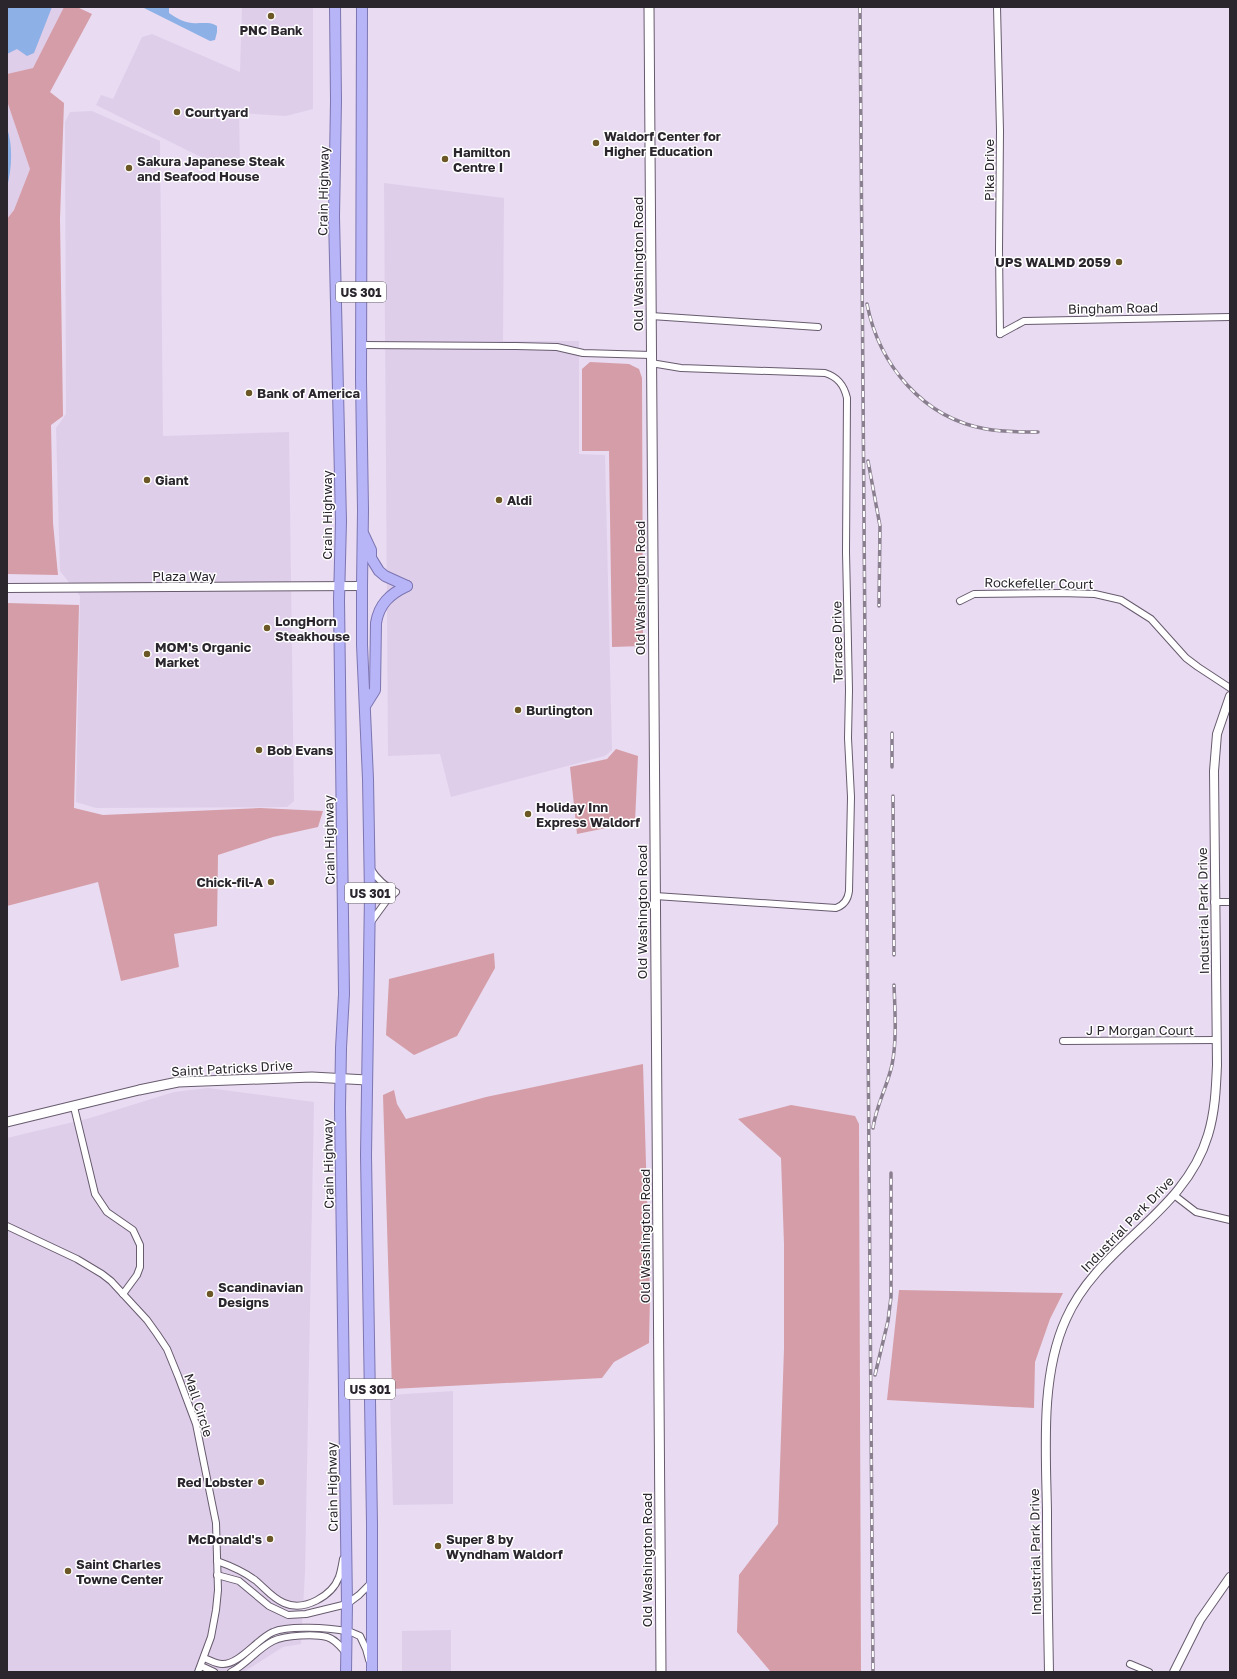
<svg xmlns="http://www.w3.org/2000/svg" width="1237" height="1679" viewBox="0 0 1237 1679" font-family="'Golos Text',sans-serif">
  <style>
    .built { fill: #dfceea }
    .green { fill: #d59da7 }
    .water { fill: #8db0e6 }
    .lines { fill: none; stroke-linecap: round; stroke-linejoin: round }
    .minor-casing { stroke: #675b6e; stroke-width: 8 }
    .tertiary-casing { stroke: #675b6e; stroke-width: 10 }
    .secondary-casing { stroke: #675b6e; stroke-width: 11 }
    .trunk-casing { stroke: #7c76b1; stroke-width: 12 }
    .minor { stroke: #fff; stroke-width: 6 }
    .tertiary { stroke: #fff; stroke-width: 8 }
    .secondary { stroke: #fff; stroke-width: 9 }
    .trunk { stroke: #b8b4f8; stroke-width: 10 }
    .rail-casing { stroke: #897f8f; stroke-width: 3.5 }
    .rail { stroke: #fff; stroke-width: 2; stroke-dasharray: 6; stroke-linecap: butt }
    .poi-dot { fill: #6b5826; stroke: #fff; stroke-width: 1.5 }
    .labels { text-anchor: middle; dominant-baseline: central; stroke-width: 3; stroke-linejoin: round; paint-order: stroke }
    .shield { fill: #fff; stroke: #6b676d; stroke-width: 1 }
    .shield-label { font-size: 12px; font-weight: bold; fill: #2b262e }
    .poi-label { font-size: 13px; font-weight: bold; fill: #2b262e; stroke: #fff; text-anchor: start }
    .street-label { font-size: 13px; fill: #2b262e; stroke: #fff }
  </style>
  <rect width="100%" height="100%" fill="#e9dbf2"/>
  <!-- built -->
  <g class="built">
    <polygon points="7,7 64,7 33,68 7,74"/>
    <polygon points="242,7 313,7 313,109 286,116 239,113 240,163 217,165 96,105 101,95 113,99 142,37 152,34 240,72"/>
    <polygon points="7,101 30,169 14,210 7,219"/>
    <polygon points="92,111 160,141 163,436 289,432 294,801 287,807 96,808 76,802 80,596 60,571 56,428 66,414 65,122 70,112"/>
    <polygon points="384,183 504,198 503,341 579,341 579,454 605,455 612,750 605,756 451,797 440,754 388,756"/>
    <polygon points="208,1088 314,1102 305,1572 301,1644 283,1647 244,1672 7,1672 7,1138 90,1118 174,1092"/>
    <polygon points="453,1391 453,1504 393,1505 390,1395"/>
    <polygon points="451,1630 451,1672 402,1672 402,1631"/>
  </g>
  <!-- green -->
  <g class="green">
    <polygon points="64,7 77,7 92,14 50,92 64,103 60,219 63,416 51,425 53,523 58,575 7,574 7,219 14,210 30,169 7,101 7,74 33,68"/>
    <polygon points="590,362 629,364 639,369 642,378 643,646 612,647 609,451 582,451 582,369"/>
    <polygon points="7,603 79,605 74,808 103,815 260,808 323,811 318,827 273,837 218,855 217,926 174,934 179,967 121,981 98,882 7,906"/>
    <polygon points="616,749 638,756 635,822 577,834 570,767 607,759"/>
    <polygon points="494,953 495,968 457,1036 414,1055 386,1035 389,979"/>
    <polygon points="643,1064 650,1296 649,1343 614,1362 602,1378 392,1389 383,1095 394,1090 397,1104 406,1119 486,1097"/>
    <polygon points="791,1105 855,1116 859,1124 861,1672 771,1672 737,1632 739,1575 778,1524 784,1349 784,1244 781,1158 738,1119"/>
    <polygon points="899,1290 1063,1293 1050,1319 1035,1362 1034,1408 887,1400"/>
  </g>
  <!-- water -->
  <g class="water">
    <polygon points="7,7 52,7 34,53 27,56 17,49 7,54"/>
    <path d="M142 7H169V13C176 18 183 22 192 23 200 24 210 21 217 26V32L215 40 210 41Z"/>
    <path d="M7 128C13 146 12 168 7 187Z"/>
  </g>
  <g class="lines">
    <!-- minor casing -->
    <g class="minor-casing">
      <g id="minor">
        <polyline points="997,7 1000,131 999,250 1000,334"/>
        <polyline points="651,316 818,327"/>
        <polyline points="1000,334 1024,321 1230,317"/>
        <polyline points="361,345 516,346 557,347 583,353 651,355"/>
        <path d="M651 363 681 368 825 373C838 377 844 385 847 398L846 552 849 690 848 738 851 797 849 891C848 899 845 905 836 908L655 896"/>
        <polyline points="960,601 974,594 1061,593 1095,594 1121,600 1151,619 1186,658 1198,667 1230,688"/>
        <path d="M370 868C377 879 384 886 396 892L387 900 371 922"/>
        <polyline points="1214,902 1230,902"/>
        <polyline points="1063,1041 1216,1040"/>
        <polyline points="74,1107 95,1194 107,1212 133,1230 140,1245 140,1267 137,1275 123,1294"/>
        <polyline points="1174,1195 1196,1212 1230,1220"/>
        <polyline points="7,1226 77,1259 102,1274 111,1281 147,1320 157,1334 167,1349 178,1376 196,1424 216,1523 218,1590 216,1610 211,1637 198,1672"/>
        <path d="M217 1561C231 1566 243 1571 255 1580 265 1588 272 1598 284 1603 304 1612 332 1596 339 1577 341 1571 342 1565 343 1559"/>
        <polyline points="217,1575 239,1581 269,1606 288,1615 306,1614 347,1604 359,1595 372,1582"/>
        <path d="M204 1658C210 1660 216 1664 222 1664 239 1665 257 1639 273 1632 288 1625 329 1628 346 1631 350 1631 355 1634 360 1636L366 1649 369 1660"/>
        <polyline points="1130,1664 1149,1672"/>
        <polyline points="201,1666 214,1672"/>
        <path d="M231 1672C247 1664 257 1649 273 1641 285 1635 315 1634 327 1637 335 1639 341 1647 346 1653"/>
      </g>
    </g>
    <!-- tertiary casing -->
    <g class="tertiary-casing">
      <g id="tertiary">
        <polyline points="7,588 362,586"/>
        <path d="M1049 1672C1048 1619 1047 1566 1047 1512 1046 1451 1040 1376 1066 1319 1099 1244 1184 1215 1208 1135 1215 1112 1216 1089 1217 1065L1214 771 1217 734 1230 696"/>
        <polyline points="1174,1672 1200,1620 1230,1577"/>
      </g>
    </g>
    <!-- secondary casing -->
    <g class="secondary-casing">
      <g id="secondary">
        <polyline points="649,7 661,1672"/>
        <polyline points="7,1122 139,1090 178,1082 312,1077 367,1080"/>
      </g>
    </g>
    <!-- trunk casing -->
    <g class="trunk-casing">
      <g id="trunk">
        <polyline points="335,7 336,101 334,217 341,521 339,600 344,994 341,1048 340,1108 347,1604 346,1672"/>
        <polyline points="362,7 361,379 363,510 362,586 362,645 368,779 370,895 366,1155 372,1523 372,1672"/>
        <polyline points="364,535 371,550 371,558 379,571 385,576 407,586"/>
        <path d="M365 706 375 690 376 623C379 604 390 594 407 586"/>
      </g>
    </g>
    <!-- minor -->
    <use href="#minor" class="minor"/>
    <!-- tertiary -->
    <use href="#tertiary" class="tertiary"/>
    <!-- secondary -->
    <use href="#secondary" class="secondary"/>
    <!-- trunk -->
    <use href="#trunk" class="trunk"/>
    <!-- rail casing -->
    <g class="rail-casing">
      <g id="rail">
        <polyline points="860,7 873,1672"/>
        <path d="M867 304C879 365 923 418 986 429 1003 432 1021 432 1038 432"/>
        <polyline points="868,461 880,526 879,606"/>
        <polyline points="892,733 892,767"/>
        <polyline points="893,796 894,955"/>
        <path d="M873 1128C876 1106 887 1087 892 1065 897 1039 895 1012 894 985"/>
        <polyline points="875,1375 888,1321 891,1297 891,1173"/>
      </g>
    </g>
    <!-- rail -->
    <use href="#rail" class="rail"/>
  </g>
  <!-- markers -->
  <g class="poi-dot">
    <circle cx="271" cy="16" r="4"/>
    <circle cx="177" cy="112" r="4"/>
    <circle cx="596" cy="143" r="4"/>
    <circle cx="445" cy="159" r="4"/>
    <circle cx="129" cy="168" r="4"/>
    <circle cx="1119" cy="262" r="4"/>
    <circle cx="249" cy="393" r="4"/>
    <circle cx="147" cy="480" r="4"/>
    <circle cx="499" cy="500" r="4"/>
    <circle cx="267" cy="628" r="4"/>
    <circle cx="147" cy="654" r="4"/>
    <circle cx="518" cy="710" r="4"/>
    <circle cx="259" cy="750" r="4"/>
    <circle cx="528" cy="814" r="4"/>
    <circle cx="271" cy="882" r="4"/>
    <circle cx="210" cy="1294" r="4"/>
    <circle cx="261" cy="1482" r="4"/>
    <circle cx="270" cy="1539" r="4"/>
    <circle cx="438" cy="1546" r="4"/>
    <circle cx="68" cy="1571" r="4"/>
  </g>
  <g class="labels">
    <!-- shield labels -->
    <g class="shield">
      <rect x="336" y="282" width="50" height="20" rx="3"/>
      <rect x="345" y="883" width="50" height="20" rx="3"/>
      <rect x="345" y="1379" width="50" height="20" rx="3"/>
    </g>
    <g class="shield-label">
      <text x="361" y="292">US 301</text>
      <text x="370" y="893">US 301</text>
      <text x="370" y="1389">US 301</text>
    </g>
    <!-- poi labels -->
    <g class="poi-label">
      <text x="271" y="30" text-anchor="middle">PNC Bank</text>
      <text x="185" y="112">Courtyard</text>
      <text x="604" y="136">Waldorf Center for<tspan x="604" dy="15">Higher Education</tspan></text>
      <text x="453" y="152">Hamilton<tspan x="453" dy="15">Centre I</tspan></text>
      <text x="137" y="161">Sakura Japanese Steak<tspan x="137" dy="15">and Seafood House</tspan></text>
      <text x="1111" y="262" text-anchor="end">UPS WALMD 2059</text>
      <text x="257" y="393">Bank of America</text>
      <text x="155" y="480">Giant</text>
      <text x="507" y="500">Aldi</text>
      <text x="275" y="621">LongHorn<tspan x="275" dy="15">Steakhouse</tspan></text>
      <text x="155" y="647">MOM's Organic<tspan x="155" dy="15">Market</tspan></text>
      <text x="526" y="710">Burlington</text>
      <text x="267" y="750">Bob Evans</text>
      <text x="536" y="807">Holiday Inn<tspan x="536" dy="15">Express Waldorf</tspan></text>
      <text x="263" y="882" text-anchor="end">Chick-fil-A</text>
      <text x="218" y="1287">Scandinavian<tspan x="218" dy="15">Designs</tspan></text>
      <text x="253" y="1482" text-anchor="end">Red Lobster</text>
      <text x="262" y="1539" text-anchor="end">McDonald's</text>
      <text x="446" y="1539">Super 8 by<tspan x="446" dy="15">Wyndham Waldorf</tspan></text>
      <text x="76" y="1564">Saint Charles<tspan x="76" dy="15">Towne Center</tspan></text>
    </g>
    <!-- street labels -->
    <g class="street-label">
      <text transform="translate(989 170) rotate(-90)">Pika Drive</text>
      <text transform="translate(323 191) rotate(-89)">Crain Highway</text>
      <text transform="translate(638 264) rotate(-90)">Old Washington Road</text>
      <text transform="translate(1113 308) rotate(-1)">Bingham Road</text>
      <text transform="translate(327 515) rotate(-90)">Crain Highway</text>
      <text x="184" y="576">Plaza Way</text>
      <text transform="translate(1039 583) rotate(1)">Rockefeller Court</text>
      <text transform="translate(640 588) rotate(-90)">Old Washington Road</text>
      <text transform="translate(837 642) rotate(-91)">Terrace Drive</text>
      <text transform="translate(329 840) rotate(-91)">Crain Highway</text>
      <text transform="translate(1203 911) rotate(-91)">Industrial Park Drive</text>
      <text transform="translate(642 912) rotate(-90)">Old Washington Road</text>
      <text x="1140" y="1030">J P Morgan Court</text>
      <text transform="translate(232 1068) rotate(-3)">Saint Patricks Drive</text>
      <text transform="translate(328 1164) rotate(-91)">Crain Highway</text>
      <text transform="translate(1127 1224) rotate(-46)">Industrial Park Drive</text>
      <text transform="translate(645 1236) rotate(-90)">Old Washington Road</text>
      <text transform="translate(199 1405) rotate(72)">Mall Circle</text>
      <text transform="translate(332 1487) rotate(-91)">Crain Highway</text>
      <text transform="translate(1035 1552) rotate(-91)">Industrial Park Drive</text>
      <text transform="translate(647 1560) rotate(-90)">Old Washington Road</text>
    </g>
  </g>
  <!-- border -->
  <rect width="1237" height="1679" fill="none" stroke="#2b262e" stroke-width="16"/>
</svg>
